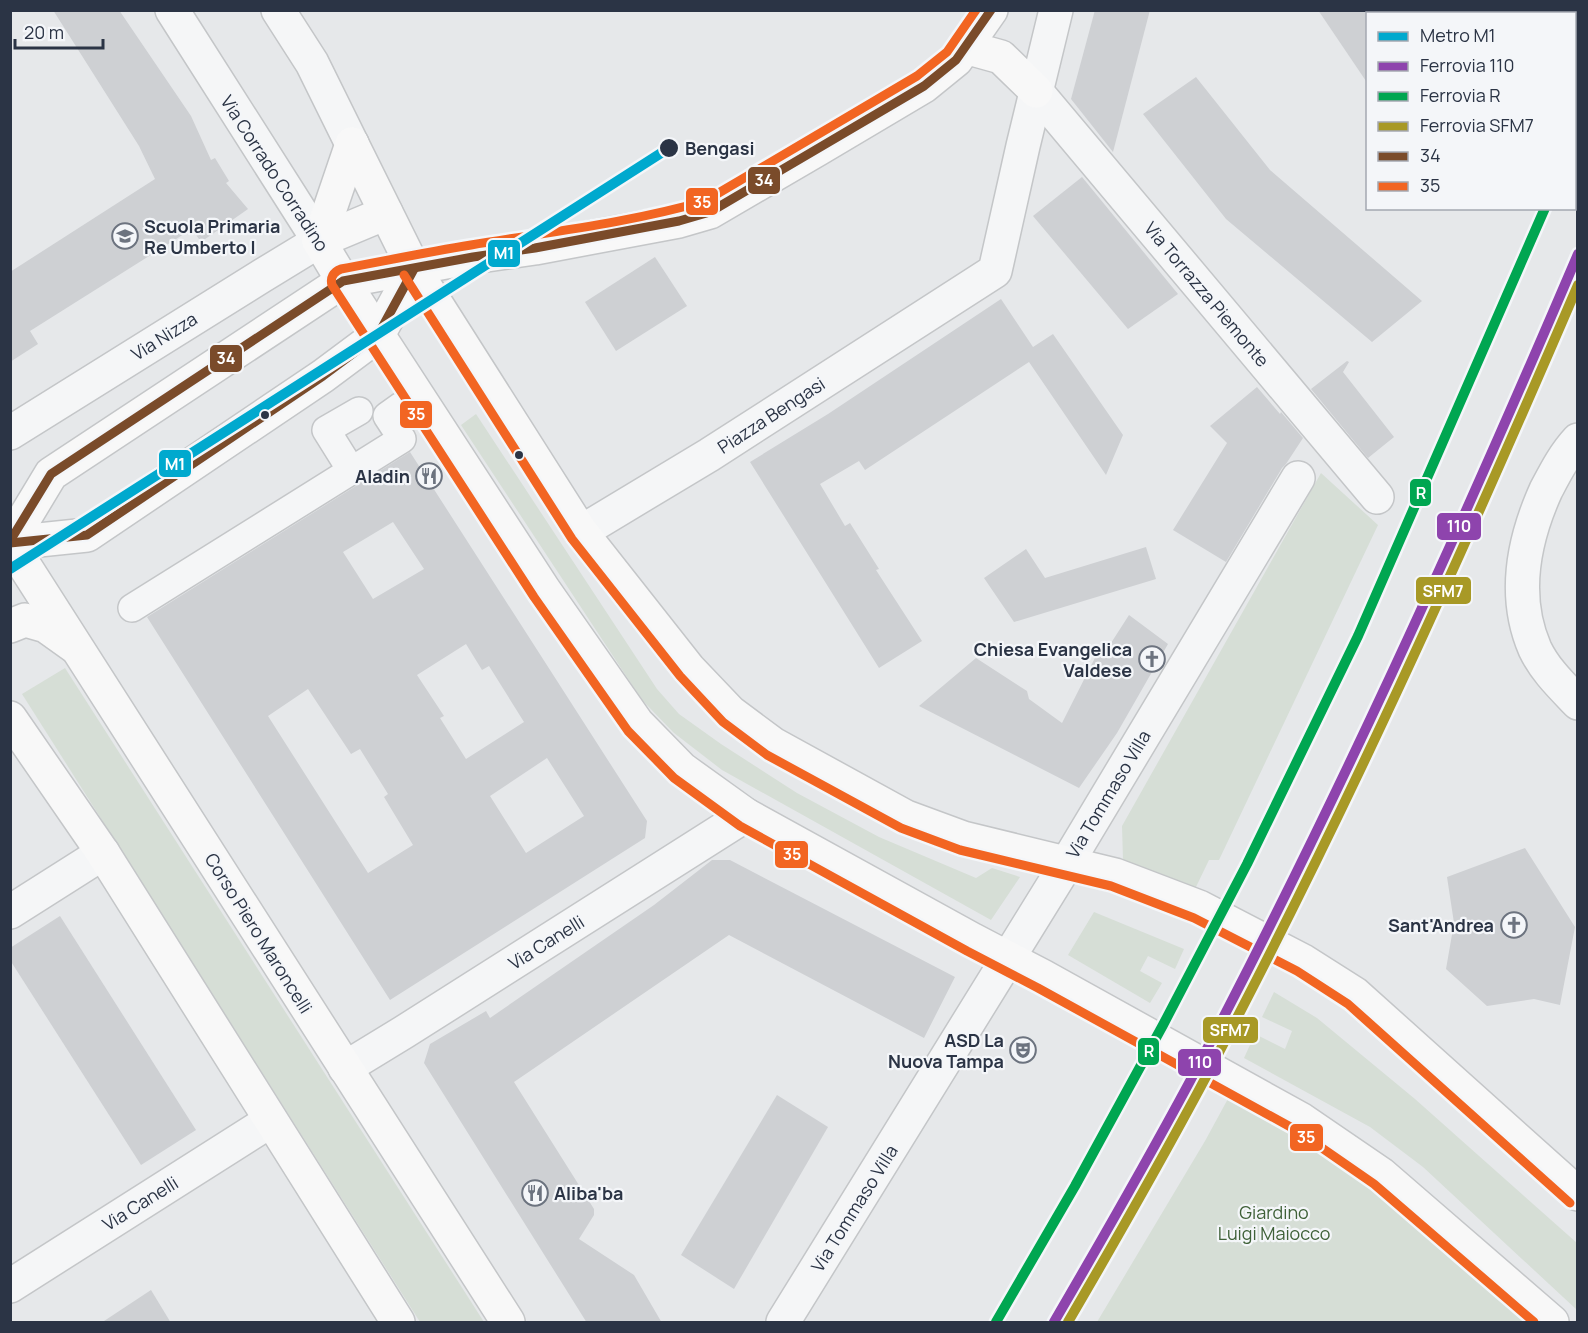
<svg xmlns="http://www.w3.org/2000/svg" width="1588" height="1333" viewBox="0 0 1588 1333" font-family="Manrope,sans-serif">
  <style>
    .green { fill: #d6ded6 }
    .building { fill: #ced0d3; fill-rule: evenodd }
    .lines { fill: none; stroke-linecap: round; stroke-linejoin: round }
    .pedestrian-casing { stroke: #c4c6c8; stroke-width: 30 }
    .minor-casing { stroke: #c4c6c8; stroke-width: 36 }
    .secondary-casing { stroke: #c4c6c8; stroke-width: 36 }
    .pedestrian { stroke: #f5f6f7; stroke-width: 27 }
    .minor { stroke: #f5f6f7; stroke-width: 33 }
    .secondary { stroke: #f8f8f8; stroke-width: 33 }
    .bus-1-casing { stroke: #f4f6f9; stroke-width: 14 }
    .bus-2-casing { stroke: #f4f6f9; stroke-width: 14 }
    .bus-1 { stroke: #7a4b2a; stroke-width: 9 }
    .bus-2 { stroke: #f26522; stroke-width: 9 }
    .rail-1-casing { stroke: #f4f6f9; stroke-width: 15 }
    .rail-2-casing { stroke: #f4f6f9; stroke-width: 15 }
    .rail-3-casing { stroke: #f4f6f9; stroke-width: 15 }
    .rail-1 { stroke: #8e44ad; stroke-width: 10 }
    .rail-2 { stroke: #00a651; stroke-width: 10 }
    .rail-3 { stroke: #a89926; stroke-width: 10 }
    .metro-1-casing { stroke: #f4f6f9; stroke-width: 15 }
    .metro-1 { stroke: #00a9ce; stroke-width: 10 }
    .stop-dot { fill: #2b3445; stroke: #f4f6f9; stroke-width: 2 }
    .labels { text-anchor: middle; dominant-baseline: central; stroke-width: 4.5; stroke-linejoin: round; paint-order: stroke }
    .stop-label { font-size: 18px; font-weight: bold; fill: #2b3445; stroke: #f4f6f9; text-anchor: start }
    .street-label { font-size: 18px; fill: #2b3445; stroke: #f4f6f9 }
    .poi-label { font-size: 18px; font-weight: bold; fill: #2b3445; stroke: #f4f6f9; text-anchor: end }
    .park-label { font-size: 18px; fill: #3f6138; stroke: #f4f6f9 }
    .line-badge { stroke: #f4f6f9; stroke-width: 2 }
    .badge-label { font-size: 16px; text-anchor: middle; font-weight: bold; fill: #fff }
  </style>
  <rect width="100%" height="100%" fill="#e6e8ea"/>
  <!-- green -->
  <g class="green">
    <polygon points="476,414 657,689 679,714 721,744 797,793 879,837 976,878 992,868 1020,877 991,920 722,770 674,733 642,700 461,425"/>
    <polygon points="1321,473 1378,525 1219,860 1209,860 1195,889 1123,860 1122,826"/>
    <polygon points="65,668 484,1322 420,1322 22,694"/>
    <polygon points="1094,912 1184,949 1175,969 1148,956 1140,971 1162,983 1150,1003 1068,955"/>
    <polygon points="1274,992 1317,1018 1415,1099 1577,1243 1577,1310 1423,1167 1370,1127 1244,1058 1255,1034 1285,1049 1292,1031 1262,1017"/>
    <polygon points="1236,1084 1552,1322 1097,1322 1205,1141"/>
  </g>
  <!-- building -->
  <g class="building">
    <polygon points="53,10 119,10 191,116 211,160 215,158 229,181 226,183 248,209 201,242 192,229 30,331 38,344 10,362 10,272 155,179 139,146"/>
    <polygon points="1095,10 1150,10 1113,152 1071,99"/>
    <polygon points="1318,10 1368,10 1368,84"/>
    <polygon points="1196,77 1270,170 1422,301 1372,342 1226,219 1143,114"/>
    <polygon points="1082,177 1178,294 1128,329 1033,216"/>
    <polygon points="655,257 687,306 616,351 585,302"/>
    <polygon points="1001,299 1033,347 1053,334 1123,435 1106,475 1029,362 865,470 859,461 820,484 845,526 850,523 879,569 876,570 922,641 879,668 750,462 828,414"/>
    <polygon points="1347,361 1349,362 1343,372 1394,437 1368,458 1311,389"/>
    <polygon points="1257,387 1280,414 1281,412 1303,438 1286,464 1282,468 1226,562 1173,530 1227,443 1210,426"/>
    <path d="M410 452 647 821 645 838 390 1000 147 617ZM393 522 424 569 373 599 343 552ZM466 644 482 670 489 666 524 722 466 759 440 718 444 716 417 675ZM308 689 351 754 360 749 388 794 384 797 413 845 368 873 268 716ZM547 758 584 816 526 853 490 796Z"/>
    <polygon points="1146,547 1156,579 1014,622 984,578 1026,549 1045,578"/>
    <polygon points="1129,615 1168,644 1117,733 1079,788 919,706 976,658 1027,691 1029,699 1062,723 1102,644 1111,643"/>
    <polygon points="1525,848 1575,927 1560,1005 1534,999 1487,1006 1446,969 1454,923 1447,877"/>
    <polygon points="712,860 730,860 955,977 924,1038 729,935 514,1082 594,1209 594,1215 579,1239 634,1275 662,1323 587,1323 424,1063 430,1044 486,1011 490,1018 654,905"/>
    <polygon points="60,916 196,1130 141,1165 10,960 10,948"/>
    <polygon points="777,1095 828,1127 734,1289 681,1255"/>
    <polygon points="151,1290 171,1323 101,1323"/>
  </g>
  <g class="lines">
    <!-- pedestrian casing -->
    <g class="pedestrian-casing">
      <g id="pedestrian">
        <polyline points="351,470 326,430 359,411"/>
        <polyline points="132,608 402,439 387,416 401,406"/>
      </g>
    </g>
    <!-- minor casing -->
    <g class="minor-casing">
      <g id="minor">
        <polyline points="278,10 312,63 352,144"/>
        <polyline points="1036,91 1377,497"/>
        <polyline points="10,433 260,277 319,241 172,10"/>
        <path d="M1578 440C1564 455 1555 473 1546 490 1523 541 1512 596 1535 649 1545 670 1562 686 1578 703"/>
        <polyline points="581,532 709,455 995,271 1023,146 1056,10"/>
        <polyline points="10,912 103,853"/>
        <polyline points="345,1068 404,1032 746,815"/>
        <polyline points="10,1286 270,1121"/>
        <polyline points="783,1322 1067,863 1298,478"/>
      </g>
    </g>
    <!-- secondary casing -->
    <g class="secondary-casing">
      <g id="secondary">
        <polyline points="965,47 1001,57 1036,91"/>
        <polyline points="352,144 414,269 581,532 689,669 730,712 773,744 906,817 963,838 1115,875 1199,907 1303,961 1355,994 1578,1194"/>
        <polyline points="319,241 343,281 544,590 637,723 682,769 746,815 973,940 1044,977 1302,1120 1381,1174 1552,1322"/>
        <polyline points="319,241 352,144"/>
        <polyline points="319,241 386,213"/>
        <polyline points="10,542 51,474 343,281 473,257 535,248 679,221 710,212 818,149 924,86 956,60 991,10"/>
        <polyline points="10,543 508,1322"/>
        <polyline points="10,543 87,535 323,376 378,335 414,269"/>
        <polyline points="10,626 25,620 46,626 74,646"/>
        <polyline points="10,718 103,853 398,1322"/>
      </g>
    </g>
    <!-- pedestrian -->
    <use href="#pedestrian" class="pedestrian"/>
    <!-- minor -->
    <use href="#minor" class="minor"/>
    <!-- secondary -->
    <use href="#secondary" class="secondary"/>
    <!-- bus-1 casing -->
    <g class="bus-1-casing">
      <g id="bus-1">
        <polyline points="10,541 51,474 343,281 473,257 535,248 679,221 710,212 924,86 956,60 991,10"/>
        <polyline points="10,543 87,535 323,376 378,335 414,269"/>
      </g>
    </g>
    <!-- bus-2 casing -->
    <g class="bus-2-casing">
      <g id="bus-2">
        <path d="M976 10 947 52 917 76 705 201C629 223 549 232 471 245 428 252 384 261 341 269 333 272 330 278 332 285L534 597 628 731 674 778 740 826 967 951 1038 988 1296 1130 1374 1184 1534 1322"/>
        <polyline points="404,275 572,539 680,676 723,722 767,755 901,828 960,850 1111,886 1194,918 1297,971 1348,1004 1570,1203"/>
      </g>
    </g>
    <!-- bus-1 -->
    <use href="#bus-1" class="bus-1"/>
    <!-- bus-2 -->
    <use href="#bus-2" class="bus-2"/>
    <!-- rail-1 casing -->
    <g class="rail-1-casing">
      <path id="rail-1" d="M1054 1322C1100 1243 1146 1163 1189 1083 1332 813 1458 535 1578 254"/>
    </g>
    <!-- rail-2 casing -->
    <g class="rail-2-casing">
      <polyline id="rail-2" points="996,1322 1075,1186 1163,1025 1247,864 1358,636 1545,208"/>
    </g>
    <!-- rail-3 casing -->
    <g class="rail-3-casing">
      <path id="rail-3" d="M1068 1322C1113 1245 1157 1168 1199 1090 1339 828 1461 557 1578 285"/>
    </g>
    <!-- rail-1 -->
    <use href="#rail-1" class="rail-1"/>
    <!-- rail-2 -->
    <use href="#rail-2" class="rail-2"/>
    <!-- rail-3 -->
    <use href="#rail-3" class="rail-3"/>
    <!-- metro-1 casing -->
    <g class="metro-1-casing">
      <polyline id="metro-1" points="10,569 669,148"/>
    </g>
    <!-- metro-1 -->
    <use href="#metro-1" class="metro-1"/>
  </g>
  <!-- icons -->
  <defs>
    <g id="school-ring" transform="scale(1.35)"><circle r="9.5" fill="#f4f6f9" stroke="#6c737f" stroke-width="1.5"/><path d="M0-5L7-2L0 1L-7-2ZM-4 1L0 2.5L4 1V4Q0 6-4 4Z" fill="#6c737f"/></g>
    <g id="restaurant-ring" transform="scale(1.35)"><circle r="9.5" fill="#f4f6f9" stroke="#6c737f" stroke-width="1.5"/><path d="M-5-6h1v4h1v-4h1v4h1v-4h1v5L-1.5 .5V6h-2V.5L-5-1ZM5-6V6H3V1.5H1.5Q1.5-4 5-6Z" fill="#6c737f"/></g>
    <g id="church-ring" transform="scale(1.35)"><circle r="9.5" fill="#f4f6f9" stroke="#6c737f" stroke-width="1.5"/><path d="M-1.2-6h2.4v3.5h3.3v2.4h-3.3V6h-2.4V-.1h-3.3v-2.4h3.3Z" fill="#6c737f"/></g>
    <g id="theatre-ring" transform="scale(1.35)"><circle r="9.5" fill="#f4f6f9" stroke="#6c737f" stroke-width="1.5"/><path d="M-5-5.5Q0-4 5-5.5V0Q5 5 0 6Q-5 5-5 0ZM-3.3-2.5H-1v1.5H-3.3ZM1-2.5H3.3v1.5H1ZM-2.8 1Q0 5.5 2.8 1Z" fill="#6c737f"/></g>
  </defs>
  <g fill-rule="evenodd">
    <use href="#school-ring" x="125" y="236"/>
    <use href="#restaurant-ring" x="429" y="476"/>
    <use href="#church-ring" x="1152" y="659"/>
    <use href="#church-ring" x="1514" y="925"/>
    <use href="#theatre-ring" x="1023" y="1050"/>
    <use href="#restaurant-ring" x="535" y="1193"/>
  </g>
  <!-- markers -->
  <g class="stop-dot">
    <circle cx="669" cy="148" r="10"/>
    <circle cx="265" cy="415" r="5"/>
    <circle cx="519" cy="455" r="5"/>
  </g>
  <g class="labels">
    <!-- stop labels -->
    <g class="stop-label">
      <text x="685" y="148">Bengasi</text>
    </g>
    <!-- street labels -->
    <g class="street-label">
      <text transform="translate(275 173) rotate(57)">Via Corrado Corradino</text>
      <text transform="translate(1207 294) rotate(50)">Via Torrazza Piemonte</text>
      <text transform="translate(164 336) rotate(-32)">Via Nizza</text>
      <text transform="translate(771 415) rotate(-33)">Piazza Bengasi</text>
      <text transform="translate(1108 794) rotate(-59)">Via Tommaso Villa</text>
      <text transform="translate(259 933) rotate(58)">Corso Piero Maroncelli</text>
      <text transform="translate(546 942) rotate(-32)">Via Canelli</text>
      <text transform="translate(140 1203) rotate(-32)">Via Canelli</text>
      <text transform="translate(854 1208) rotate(-58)">Via Tommaso Villa</text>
    </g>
    <!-- poi labels -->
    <g class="poi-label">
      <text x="144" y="226" text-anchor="start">Scuola Primaria<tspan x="144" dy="21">Re Umberto I</tspan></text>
      <text x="410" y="476">Aladin</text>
      <text x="1132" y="649">Chiesa Evangelica<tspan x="1132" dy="21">Valdese</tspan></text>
      <text x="1494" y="925">Sant'Andrea</text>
      <text x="1004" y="1040">ASD La<tspan x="1004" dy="21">Nuova Tampa</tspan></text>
      <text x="554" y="1193" text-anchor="start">Aliba'ba</text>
    </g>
    <!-- park labels -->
    <g class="park-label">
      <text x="1274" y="1212">Giardino<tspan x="1274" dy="21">Luigi Maiocco</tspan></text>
    </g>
  </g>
  <g class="line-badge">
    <rect x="747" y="166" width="34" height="29" rx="6" fill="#7a4b2a"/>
    <rect x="685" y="187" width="34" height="29" rx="6" fill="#f26522"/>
    <rect x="487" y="239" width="34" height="29" rx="6" fill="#00a9ce"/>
    <rect x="209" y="344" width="34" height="29" rx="6" fill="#7a4b2a"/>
    <rect x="399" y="400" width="34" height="29" rx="6" fill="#f26522"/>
    <rect x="158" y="449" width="34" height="29" rx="6" fill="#00a9ce"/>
    <rect x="1409" y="478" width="23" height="29" rx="6" fill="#00a651"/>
    <rect x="1436" y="512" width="46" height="29" rx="6" fill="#8e44ad"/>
    <rect x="1415" y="576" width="57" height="29" rx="6" fill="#a89926"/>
    <rect x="774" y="840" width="35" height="29" rx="6" fill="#f26522"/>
    <rect x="1202" y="1016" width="57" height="28" rx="6" fill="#a89926"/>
    <rect x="1137" y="1037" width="23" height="29" rx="6" fill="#00a651"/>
    <rect x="1177" y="1048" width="45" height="29" rx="6" fill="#8e44ad"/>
    <rect x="1289" y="1123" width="35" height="29" rx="6" fill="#f26522"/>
  </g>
  <g class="badge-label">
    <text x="764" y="186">34</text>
    <text x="702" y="208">35</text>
    <text x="504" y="259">M1</text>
    <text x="226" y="364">34</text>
    <text x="416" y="420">35</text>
    <text x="175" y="470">M1</text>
    <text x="1421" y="499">R</text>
    <text x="1459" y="532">110</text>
    <text x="1443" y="597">SFM7</text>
    <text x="792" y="860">35</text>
    <text x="1230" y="1036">SFM7</text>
    <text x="1149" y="1057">R</text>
    <text x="1200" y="1068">110</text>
    <text x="1306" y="1143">35</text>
  </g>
  <!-- border -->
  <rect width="1588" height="1333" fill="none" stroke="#2b3445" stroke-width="24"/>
  <!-- legend -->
  <rect x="1366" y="12" width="210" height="198" fill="#f4f6f9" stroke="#a4a8b1" stroke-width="1.5"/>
  <rect x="1378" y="32" width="30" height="9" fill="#00a9ce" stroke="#a4a8b1" stroke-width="1.5"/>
  <text x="1420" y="42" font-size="18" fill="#2b3445">Metro M1</text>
  <rect x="1378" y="62" width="30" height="9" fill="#8e44ad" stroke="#a4a8b1" stroke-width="1.5"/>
  <text x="1420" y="72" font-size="18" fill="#2b3445">Ferrovia 110</text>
  <rect x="1378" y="92" width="30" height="9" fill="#00a651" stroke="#a4a8b1" stroke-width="1.5"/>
  <text x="1420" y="102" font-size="18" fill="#2b3445">Ferrovia R</text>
  <rect x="1378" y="122" width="30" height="9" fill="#a89926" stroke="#a4a8b1" stroke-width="1.5"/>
  <text x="1420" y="132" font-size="18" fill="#2b3445">Ferrovia SFM7</text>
  <rect x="1378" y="152" width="30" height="9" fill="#7a4b2a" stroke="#a4a8b1" stroke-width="1.5"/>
  <text x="1420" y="162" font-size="18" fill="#2b3445">34</text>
  <rect x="1378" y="182" width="30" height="9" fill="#f26522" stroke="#a4a8b1" stroke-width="1.5"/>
  <text x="1420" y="192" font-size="18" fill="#2b3445">35</text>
  <!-- scale -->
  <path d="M15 39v9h88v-9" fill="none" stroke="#2b3445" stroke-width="3"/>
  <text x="24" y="39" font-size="18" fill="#2b3445" stroke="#f4f6f9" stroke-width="4.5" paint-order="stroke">20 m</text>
</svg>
